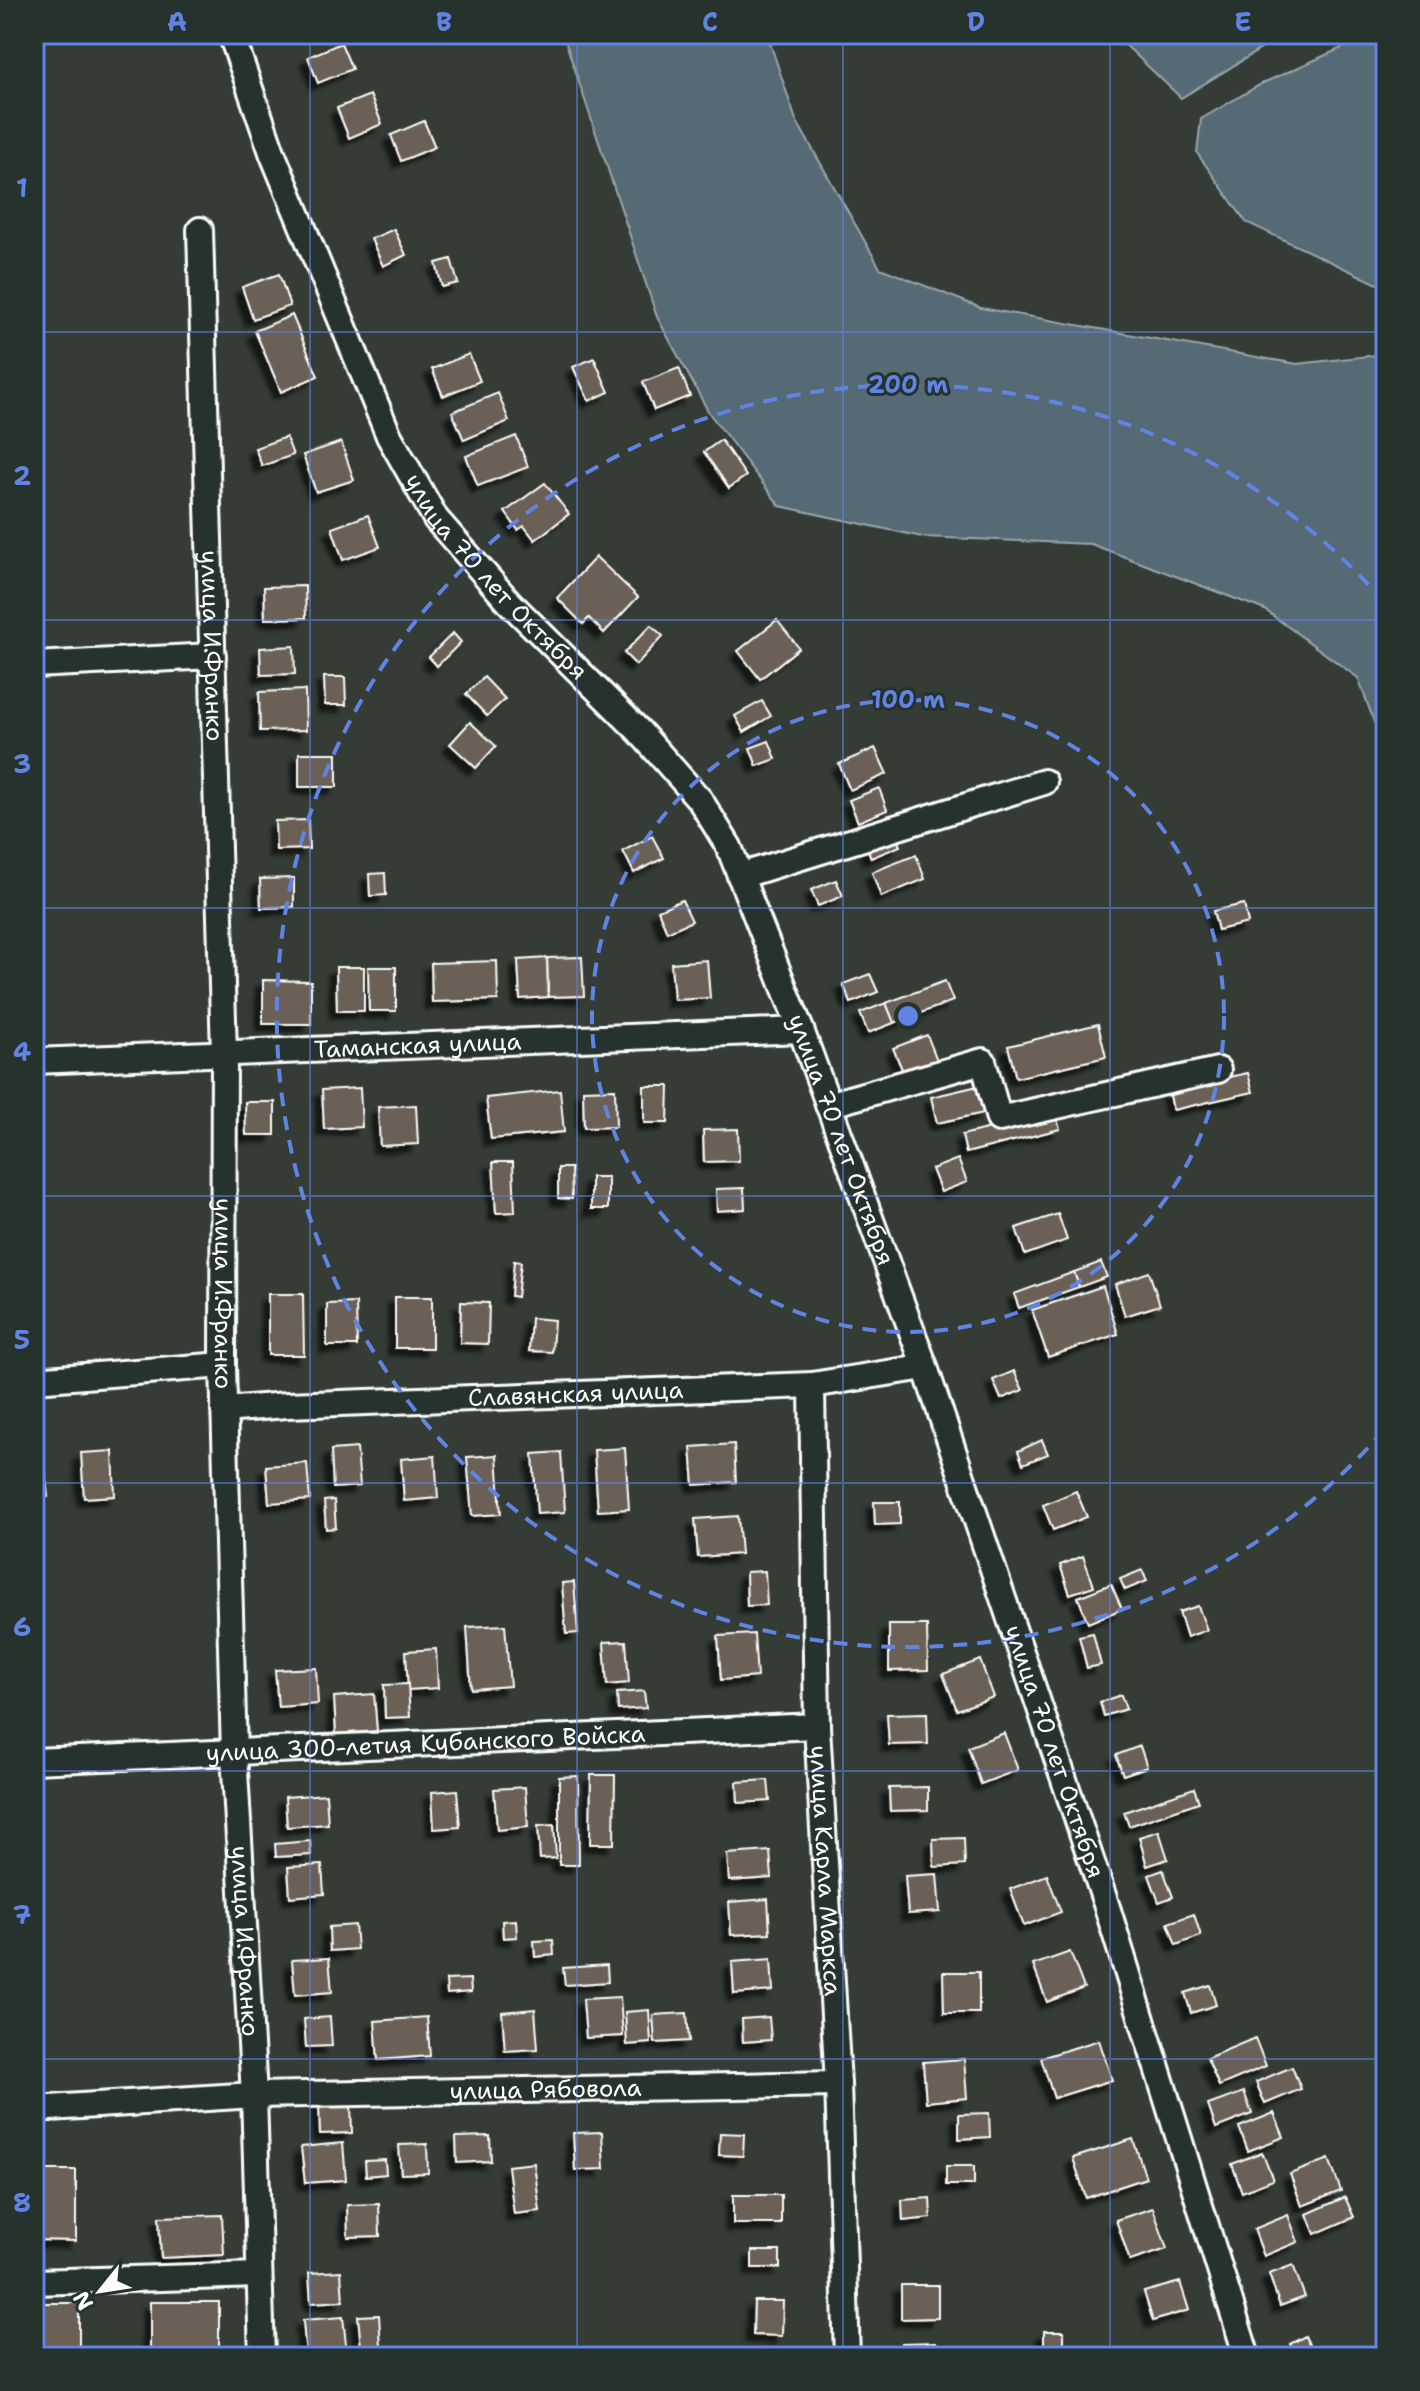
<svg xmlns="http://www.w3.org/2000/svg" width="1420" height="2391" viewBox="0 0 1420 2391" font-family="'Shantell Sans',sans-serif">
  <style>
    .water { fill: #566b74; stroke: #9aa6ac; stroke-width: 2 }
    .building { fill: #6b6057; stroke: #fff; stroke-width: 2; filter: url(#shadow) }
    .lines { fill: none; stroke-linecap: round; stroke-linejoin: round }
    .minor-casing { stroke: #fff; stroke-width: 30 }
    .minor { stroke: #26332d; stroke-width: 24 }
    .grid { fill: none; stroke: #6183e4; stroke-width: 2; stroke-opacity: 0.55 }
    .ring { fill: none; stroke: #6183e4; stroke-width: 4; stroke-dasharray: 14 10 }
    .labels { text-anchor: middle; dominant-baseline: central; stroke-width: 6; stroke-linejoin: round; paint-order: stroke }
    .street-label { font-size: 24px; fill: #fff; stroke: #26332d }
    .centre { fill: #6183e4; stroke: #26332d; stroke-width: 4 }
    .ring-label { font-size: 24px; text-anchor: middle; font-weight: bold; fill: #6183e4; stroke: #26332d; stroke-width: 6; stroke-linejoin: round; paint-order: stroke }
    .neatline { fill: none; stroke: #6183e4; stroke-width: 3 }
    .grid-label { font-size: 26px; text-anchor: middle; font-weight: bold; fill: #6183e4 }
  </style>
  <defs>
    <filter id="shadow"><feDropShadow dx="-7" dy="7" stdDeviation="2" flood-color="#0009"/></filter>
  </defs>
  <rect width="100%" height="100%" fill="#343c35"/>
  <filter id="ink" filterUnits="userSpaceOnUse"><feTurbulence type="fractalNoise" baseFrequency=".0125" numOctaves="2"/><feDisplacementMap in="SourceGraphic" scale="16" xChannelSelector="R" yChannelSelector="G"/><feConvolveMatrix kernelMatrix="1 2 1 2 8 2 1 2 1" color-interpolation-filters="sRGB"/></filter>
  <g filter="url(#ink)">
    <!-- water -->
    <g class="water">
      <polygon points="563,34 767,34 796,120 880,268 981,308 1297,364 1386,354 1386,754 1358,678 1265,610 1091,544 922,537 780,506 709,413 657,317"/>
      <polygon points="1114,34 1285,34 1181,98"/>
      <polygon points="1373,34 1386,34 1386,288 1246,222 1197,153 1201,119 1263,83"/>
    </g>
    <!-- building -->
    <g class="building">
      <polygon points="341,43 352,69 318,83 308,57"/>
      <polygon points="370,95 382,124 349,138 337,108"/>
      <polygon points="424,121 435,147 401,161 391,135"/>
      <polygon points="394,229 406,255 383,266 371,239"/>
      <polygon points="451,259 458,283 442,287 436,263"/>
      <polygon points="279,274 290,306 253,319 242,287"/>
      <polygon points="292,315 318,376 281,392 255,331"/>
      <polygon points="469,354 480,381 443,396 432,369"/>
      <polygon points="594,358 609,392 589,401 573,367"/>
      <polygon points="679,368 690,396 654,410 643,382"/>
      <polygon points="498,393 509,421 464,440 452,412"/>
      <polygon points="516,436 528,467 478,486 466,456"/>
      <polygon points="286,437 293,455 262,466 255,448"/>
      <polygon points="721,440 746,476 729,488 704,452"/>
      <polygon points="341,442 354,480 316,492 303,455"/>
      <polygon points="545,483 569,514 535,540 524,526 518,530 505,512"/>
      <polygon points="368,515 380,547 343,560 332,528"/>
      <polygon points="596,557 638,597 604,633 589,618 583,624 557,598"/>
      <polygon points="305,586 306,618 265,619 264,587"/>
      <polygon points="777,620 799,648 760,679 738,651"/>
      <polygon points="651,625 663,636 636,665 624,653"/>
      <polygon points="453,633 461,642 437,666 429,657"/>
      <polygon points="294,646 295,674 261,675 260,648"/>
      <polygon points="324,677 345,677 346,705 325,705"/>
      <polygon points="484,677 505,699 487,716 466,694"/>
      <polygon points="305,690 306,730 260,731 259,692"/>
      <polygon points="762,701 771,716 744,732 735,716"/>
      <polygon points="470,722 496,746 476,768 450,744"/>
      <polygon points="769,741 776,759 757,766 750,748"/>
      <polygon points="875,748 887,774 850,790 839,764"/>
      <rect x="299" y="753" width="38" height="34"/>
      <polygon points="879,788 887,810 858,822 849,800"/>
      <polygon points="308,820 309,849 276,850 275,821"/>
      <polygon points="894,833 900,846 871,858 866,844"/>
      <polygon points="652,836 664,858 634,873 623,851"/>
      <polygon points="916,855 925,879 881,897 872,872"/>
      <polygon points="385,873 386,895 370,896 369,874"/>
      <polygon points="294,878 294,907 261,908 260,879"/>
      <polygon points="836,880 843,896 818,906 811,890"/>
      <polygon points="682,900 692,921 667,932 658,910"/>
      <polygon points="1244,904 1248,923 1218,930 1213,911"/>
      <polygon points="582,957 584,996 548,997 547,958"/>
      <polygon points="547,958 548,997 520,999 518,960"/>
      <polygon points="707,960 710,998 674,1000 671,963"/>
      <polygon points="497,961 498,1000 432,1002 431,963"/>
      <polygon points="336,967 364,967 364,1011 337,1011"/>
      <polygon points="368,967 396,967 396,1011 369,1011"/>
      <polygon points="870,974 878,992 851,1003 843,984"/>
      <polygon points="263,980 311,981 311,1024 263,1024"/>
      <polygon points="945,981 953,1001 894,1023 886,1003"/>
      <polygon points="886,1003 894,1023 868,1033 860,1013"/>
      <polygon points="1098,1024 1106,1057 1016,1078 1008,1046"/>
      <polygon points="927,1035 937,1060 904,1074 893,1048"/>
      <polygon points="1248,1073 1253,1092 1173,1110 1169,1090"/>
      <polygon points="644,1086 669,1086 668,1123 644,1123"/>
      <polygon points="978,1086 984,1113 937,1123 931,1097"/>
      <polygon points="360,1088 362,1127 324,1129 322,1090"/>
      <polygon points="615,1089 616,1127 584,1128 583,1090"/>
      <polygon points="560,1090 564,1132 491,1139 486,1098"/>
      <polygon points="245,1102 275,1102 275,1135 246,1135"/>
      <polygon points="416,1105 418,1144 380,1146 378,1107"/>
      <polygon points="1055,1112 1060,1129 966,1153 962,1135"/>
      <polygon points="738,1129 739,1161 704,1162 703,1130"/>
      <polygon points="958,1159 967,1182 941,1192 932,1169"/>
      <polygon points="493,1162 513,1162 515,1212 496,1213"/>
      <polygon points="558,1168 571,1168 572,1199 558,1198"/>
      <rect x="591" y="1177" width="17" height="32"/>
      <polygon points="744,1188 745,1209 717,1211 716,1189"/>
      <polygon points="1058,1214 1067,1240 1025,1255 1016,1228"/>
      <polygon points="514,1261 521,1262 517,1297 511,1296"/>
      <polygon points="1101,1262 1107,1277 1079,1287 1074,1272"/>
      <polygon points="1074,1272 1079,1287 1019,1308 1014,1294"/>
      <polygon points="1149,1272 1160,1305 1125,1316 1115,1284"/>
      <polygon points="1103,1286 1118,1334 1048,1357 1032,1310"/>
      <polygon points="268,1294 303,1294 304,1355 268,1355"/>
      <rect x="395" y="1297" width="37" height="51"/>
      <polygon points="461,1302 489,1303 488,1344 460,1343"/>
      <polygon points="356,1303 357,1346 327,1346 327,1304"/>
      <polygon points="531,1318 554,1320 552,1352 529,1351"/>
      <polygon points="1014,1371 1023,1390 1001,1399 993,1380"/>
      <polygon points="1042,1440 1048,1454 1023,1464 1018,1451"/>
      <polygon points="734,1444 736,1482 694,1485 691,1447"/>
      <polygon points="357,1448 360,1486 333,1488 331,1450"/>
      <polygon points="625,1448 629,1509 598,1511 594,1450"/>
      <polygon points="113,1451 115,1496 84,1498 81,1453"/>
      <polygon points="561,1452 565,1512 537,1514 533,1454"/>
      <polygon points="497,1455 501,1514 472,1516 467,1457"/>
      <polygon points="435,1456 438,1498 404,1501 401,1459"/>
      <polygon points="44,1460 48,1497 34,1499 34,1461"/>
      <polygon points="307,1463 310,1500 269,1503 266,1466"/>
      <polygon points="1076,1491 1087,1517 1053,1530 1043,1505"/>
      <polygon points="334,1500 336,1528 326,1529 324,1501"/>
      <polygon points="874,1502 900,1502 900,1524 875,1525"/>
      <polygon points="738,1516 741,1554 698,1557 695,1519"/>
      <polygon points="1083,1556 1094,1586 1070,1594 1060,1565"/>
      <polygon points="1142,1570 1147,1581 1125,1590 1120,1579"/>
      <polygon points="765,1571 767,1605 747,1606 746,1572"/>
      <polygon points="574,1582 578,1633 566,1634 562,1583"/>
      <polygon points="1111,1584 1122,1609 1088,1623 1078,1597"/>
      <polygon points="1198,1606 1207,1630 1187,1637 1179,1612"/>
      <polygon points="505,1625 510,1686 471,1689 467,1627"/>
      <polygon points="889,1625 927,1625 928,1670 889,1671"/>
      <polygon points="1093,1633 1101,1665 1087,1668 1079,1636"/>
      <polygon points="754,1634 757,1677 721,1680 718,1636"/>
      <polygon points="626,1641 629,1683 607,1685 604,1642"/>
      <polygon points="436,1649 438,1688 408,1690 406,1651"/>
      <polygon points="980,1660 994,1697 957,1710 943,1674"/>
      <polygon points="316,1668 318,1704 278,1707 275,1670"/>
      <polygon points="408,1684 410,1717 385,1718 384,1685"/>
      <polygon points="644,1691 646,1708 618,1710 617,1693"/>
      <polygon points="374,1694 377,1731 336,1734 334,1697"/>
      <polygon points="1121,1695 1126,1709 1104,1716 1100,1702"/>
      <polygon points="927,1713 928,1744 889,1745 887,1714"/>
      <polygon points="1004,1733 1018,1770 981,1784 968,1747"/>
      <polygon points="1140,1746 1147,1767 1123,1775 1116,1755"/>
      <polygon points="591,1775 615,1775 614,1844 590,1844"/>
      <polygon points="578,1776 579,1865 559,1865 559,1777"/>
      <polygon points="768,1780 770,1801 738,1803 737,1782"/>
      <polygon points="525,1787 528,1827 497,1830 494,1789"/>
      <polygon points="928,1787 928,1810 890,1811 889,1788"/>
      <polygon points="1194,1788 1199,1802 1129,1826 1124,1812"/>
      <polygon points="457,1790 460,1827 434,1829 432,1792"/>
      <polygon points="326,1794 328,1824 287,1827 285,1797"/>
      <polygon points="554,1825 556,1858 540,1859 538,1826"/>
      <polygon points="1159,1831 1168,1859 1147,1866 1139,1837"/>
      <polygon points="964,1838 965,1865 934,1867 933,1839"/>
      <polygon points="310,1841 311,1855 276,1857 275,1844"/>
      <polygon points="770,1851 772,1878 729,1881 727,1854"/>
      <polygon points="322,1865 324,1894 290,1897 288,1867"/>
      <polygon points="1163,1870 1173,1897 1159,1902 1149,1875"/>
      <polygon points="937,1874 940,1912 908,1914 905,1876"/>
      <polygon points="1047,1875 1061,1912 1024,1926 1010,1889"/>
      <polygon points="768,1899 770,1933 731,1935 729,1902"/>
      <polygon points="1194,1914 1201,1936 1176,1945 1168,1923"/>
      <polygon points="516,1920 517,1937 503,1938 502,1921"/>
      <polygon points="355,1925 357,1949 330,1951 329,1927"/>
      <polygon points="553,1940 554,1955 535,1957 534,1941"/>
      <polygon points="1070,1952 1084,1988 1047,2002 1033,1965"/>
      <polygon points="329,1958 332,1992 295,1995 292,1960"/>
      <polygon points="771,1959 773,1991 734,1994 732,1962"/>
      <polygon points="607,1965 608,1982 565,1985 563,1968"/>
      <polygon points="943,1972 979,1972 979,2013 944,2013"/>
      <polygon points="470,1979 471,1992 447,1994 446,1980"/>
      <polygon points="1210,1985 1216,2005 1191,2013 1185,1993"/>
      <polygon points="620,1997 623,2036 586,2038 583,1999"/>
      <polygon points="535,2009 538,2049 505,2051 502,2012"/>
      <polygon points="649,2010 651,2043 627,2045 625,2012"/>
      <polygon points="687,2013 689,2041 655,2043 653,2015"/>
      <polygon points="330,2017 332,2046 306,2047 304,2019"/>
      <polygon points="427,2017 430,2056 378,2060 375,2021"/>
      <polygon points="769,2017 771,2040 743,2042 742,2019"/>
      <polygon points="1255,2038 1266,2066 1219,2086 1207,2058"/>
      <polygon points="1099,2040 1112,2080 1054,2098 1041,2058"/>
      <polygon points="964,2059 967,2098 926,2102 923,2062"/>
      <polygon points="1292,2067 1301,2089 1265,2104 1256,2082"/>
      <polygon points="1244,2092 1252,2114 1216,2128 1208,2105"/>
      <polygon points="319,2102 351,2102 352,2133 320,2134"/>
      <polygon points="989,2113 990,2137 959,2139 959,2114"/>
      <polygon points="1274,2113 1284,2137 1248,2151 1239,2127"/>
      <polygon points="602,2132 604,2169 575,2170 573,2133"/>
      <polygon points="720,2133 744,2134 743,2156 719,2155"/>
      <polygon points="490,2136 491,2161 457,2163 456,2137"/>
      <polygon points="1133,2139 1146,2178 1086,2198 1073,2158"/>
      <polygon points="343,2143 346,2180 305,2183 301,2147"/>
      <polygon points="427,2144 428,2173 401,2174 399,2145"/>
      <polygon points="1262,2152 1273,2180 1242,2192 1232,2164"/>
      <polygon points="1329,2159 1341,2191 1302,2206 1290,2174"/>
      <polygon points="385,2160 386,2174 366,2176 365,2161"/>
      <polygon points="534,2163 540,2211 514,2214 508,2166"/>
      <rect x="946" y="2166" width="28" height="19"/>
      <polygon points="34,2170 76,2170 76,2241 34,2240"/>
      <rect x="733" y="2195" width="48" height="29"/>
      <polygon points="1345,2197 1354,2217 1315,2234 1307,2214"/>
      <polygon points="930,2198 931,2218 903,2221 902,2200"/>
      <polygon points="379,2204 380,2236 348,2237 347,2205"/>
      <polygon points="1153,2208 1167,2249 1130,2261 1116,2220"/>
      <polygon points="222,2215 224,2255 161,2258 159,2217"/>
      <polygon points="1288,2215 1298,2242 1264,2256 1254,2229"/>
      <rect x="752" y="2251" width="28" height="17"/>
      <polygon points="1293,2265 1305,2297 1280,2306 1269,2274"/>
      <polygon points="341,2271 343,2301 311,2303 309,2273"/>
      <polygon points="1180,2282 1189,2310 1153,2321 1144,2292"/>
      <polygon points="901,2285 938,2285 938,2318 901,2319"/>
      <polygon points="754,2301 783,2301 782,2336 753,2335"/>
      <rect x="150" y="2302" width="69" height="55"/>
      <rect x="34" y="2303" width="45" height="54"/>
      <polygon points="379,2315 381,2346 361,2347 358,2316"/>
      <polygon points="343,2317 347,2354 306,2357 303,2320"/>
      <rect x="1044" y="2331" width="20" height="15"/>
      <polygon points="1305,2336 1315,2357 1296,2357 1290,2344"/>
      <polygon points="936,2342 937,2357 903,2357 902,2343"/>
    </g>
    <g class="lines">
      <!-- minor casing -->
      <g class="minor-casing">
        <g id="minor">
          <path id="s1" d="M231 34 273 155 389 436 436 519 510 603 639 731 700 800 729 847 801 1030 925 1367 1107 1907 1247 2357"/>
          <path id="s2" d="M200 230 224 1054 223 1365 234 1754 254 2095 262 2357"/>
          <polyline points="34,665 213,656"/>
          <polyline points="740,876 1044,782"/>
          <path id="s3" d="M34 1061 801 1030"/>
          <polyline points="828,1105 983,1061 999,1119 1218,1070"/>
          <polyline points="34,1380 223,1365"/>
          <path id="s4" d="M812 1385 817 1726 838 2084 847 2357"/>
          <path id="s5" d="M224 1410 287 1405 812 1385 925 1367"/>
          <path id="s6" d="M34 1761 817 1726"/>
          <path id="s7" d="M34 2109 254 2095 838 2084"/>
          <polyline points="34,2282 259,2275"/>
        </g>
      </g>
      <!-- minor -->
      <use href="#minor" class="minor"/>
    </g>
  </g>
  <!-- grid -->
  <path class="grid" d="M310 34V2357M577 34V2357M843 34V2357M1110 34V2357M34 332H1386M34 620H1386M34 908H1386M34 1196H1386M34 1483H1386M34 1771H1386M34 2059H1386"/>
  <!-- distance rings -->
  <g class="ring">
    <circle cx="908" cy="1016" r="316"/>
    <path d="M1384 1430A631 631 0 1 1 1384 602"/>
  </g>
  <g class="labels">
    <!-- street labels -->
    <g class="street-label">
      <text stroke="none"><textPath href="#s1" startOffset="610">улица 70 лет Октября</textPath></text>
      <text stroke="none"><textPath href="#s2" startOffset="416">улица И.Франко</textPath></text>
      <text stroke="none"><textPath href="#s3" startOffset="384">Таманская улица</textPath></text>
      <text stroke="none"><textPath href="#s1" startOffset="1282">улица 70 лет Октября</textPath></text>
      <text stroke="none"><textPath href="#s2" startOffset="1064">улица И.Франко</textPath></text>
      <text stroke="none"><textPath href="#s5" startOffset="352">Славянская улица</textPath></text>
      <text stroke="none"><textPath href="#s6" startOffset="392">улица 300-летия Кубанского Войска</textPath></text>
      <text stroke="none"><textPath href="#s1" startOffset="1930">улица 70 лет Октября</textPath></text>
      <text stroke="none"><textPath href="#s4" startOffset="486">улица Карла Маркса</textPath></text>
      <text stroke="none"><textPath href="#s2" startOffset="1712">улица И.Франко</textPath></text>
      <text stroke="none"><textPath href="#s7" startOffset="512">улица Рябовола</textPath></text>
    </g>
  </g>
  <circle cx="908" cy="1016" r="12" class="centre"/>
  <g class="ring-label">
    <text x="908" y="393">200 m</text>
    <text x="908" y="708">100 m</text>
  </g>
  <!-- margin -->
  <rect width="1420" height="2391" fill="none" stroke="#26332d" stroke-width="88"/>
  <!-- north arrow -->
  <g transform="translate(100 2291) rotate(240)" stroke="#26332d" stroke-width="6" paint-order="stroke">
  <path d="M0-6L14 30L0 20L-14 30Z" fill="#ffffff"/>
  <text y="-12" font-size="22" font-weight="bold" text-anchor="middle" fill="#ffffff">N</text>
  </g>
  <rect x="44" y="44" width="1332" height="2303" class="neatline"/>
  <g class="grid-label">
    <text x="177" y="31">A</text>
    <text x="444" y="31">B</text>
    <text x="710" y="31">C</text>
    <text x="976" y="31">D</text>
    <text x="1243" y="31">E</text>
    <text x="22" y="197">1</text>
    <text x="22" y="485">2</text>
    <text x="22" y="773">3</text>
    <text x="22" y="1061">4</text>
    <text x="22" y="1349">5</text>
    <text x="22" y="1636">6</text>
    <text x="22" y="1924">7</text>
    <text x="22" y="2212">8</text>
  </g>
</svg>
